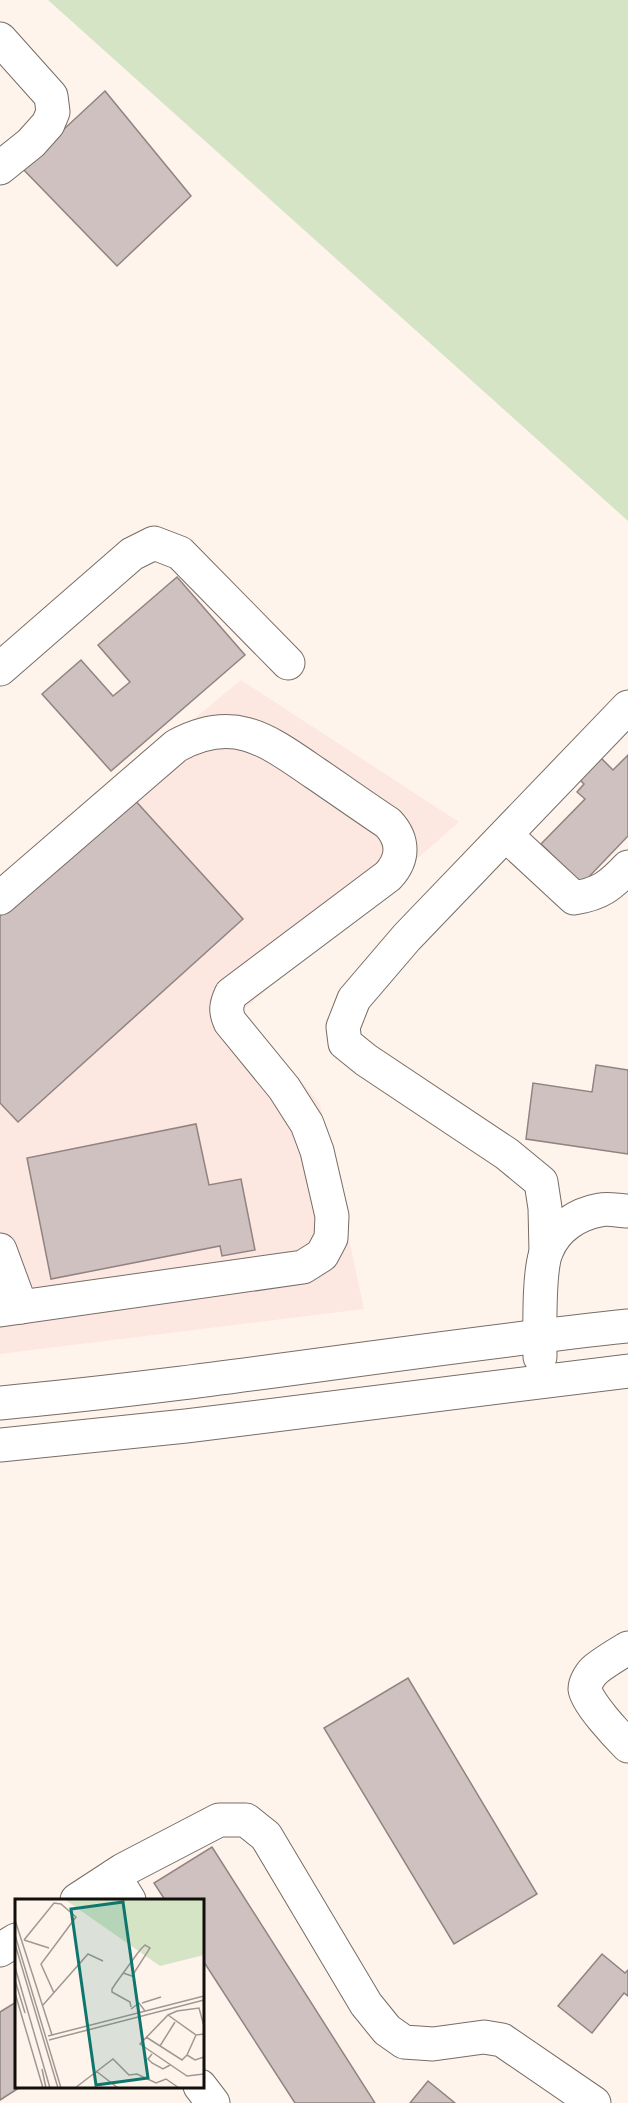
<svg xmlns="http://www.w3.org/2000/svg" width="628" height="2103" viewBox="0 0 628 2103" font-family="Poppins,sans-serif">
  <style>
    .commercial { fill: #fce7e1 }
    .green { fill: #d4e4c5 }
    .building { fill: #cfc1bf; stroke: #908381; stroke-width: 1.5 }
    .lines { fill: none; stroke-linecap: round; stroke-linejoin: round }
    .minor-casing { stroke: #766d65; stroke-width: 35 }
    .minor { stroke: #fff; stroke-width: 33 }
    .inset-road { fill: none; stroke: #a09892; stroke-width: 1.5 }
    .view { fill: #0f766e; fill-opacity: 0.15; stroke: #0f766e; stroke-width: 3 }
    .inset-edge { fill: none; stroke: #110e0b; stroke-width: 3 }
  </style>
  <rect width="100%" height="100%" fill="#fff4ec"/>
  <!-- commercial -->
  <polygon class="commercial" points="241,680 459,822 243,1010 320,1104 364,1309 0,1354 0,879"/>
  <!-- green -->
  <polygon class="green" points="48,0 628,0 628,521"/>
  <!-- building -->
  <g class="building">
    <polygon points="105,91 191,196 117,266 22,168"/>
    <polygon points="177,577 245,655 111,771 42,694 81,660 113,696 130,682 98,645"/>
    <polygon points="597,754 613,770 628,755 628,836 582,884 541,844 585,799 577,792 584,784 576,776"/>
    <polygon points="132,797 243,919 18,1122 0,1103 0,916"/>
    <polygon points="596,1065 628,1070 628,1154 526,1139 533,1083 592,1092"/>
    <polygon points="196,1124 209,1185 241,1179 255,1250 222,1256 220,1246 51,1279 27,1158"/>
    <polygon points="408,1678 537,1894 454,1944 324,1728"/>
    <polygon points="212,1847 375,2103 295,2103 202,1959 202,1900 165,1900 154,1883"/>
    <polygon points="602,1954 625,1973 628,1970 628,1996 624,1993 592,2033 558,2006"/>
    <polygon points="16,2002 16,2086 22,2086 0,2100 0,2012"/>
    <polygon points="428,2081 455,2103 410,2103"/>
  </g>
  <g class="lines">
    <!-- minor casing -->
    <g class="minor-casing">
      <g id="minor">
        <polyline points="0,39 51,96 53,112 48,124 31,143 0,168"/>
        <polyline points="0,669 132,554 154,543 180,553 288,663"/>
        <path d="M506 835 574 898C600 894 610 886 628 867"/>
        <path d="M0 898 176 746C234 714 267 740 315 773 340 790 364 807 388 823 404 840 404 859 388 876L231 994C226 1005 225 1011 230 1022L284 1088 307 1124 317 1151 332 1216 331 1238 322 1255 303 1267 0 1310"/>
        <polyline points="0,1250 21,1307"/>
        <polyline points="546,1252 545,1208 541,1182 507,1154 366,1060 345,1043 343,1027 354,999 407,937 628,707"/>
        <path d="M540 1357C540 1333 538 1269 547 1250 556 1228 577 1214 600 1210 609 1208 619 1211 628 1211"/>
        <path d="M0 1403C210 1384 418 1348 628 1326"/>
        <polyline points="0,1445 186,1426 628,1371"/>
        <path d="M628 1648C618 1654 606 1661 596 1669 591 1673 585 1682 585 1689 586 1702 618 1736 628 1746"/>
        <polyline points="114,1876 129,1900"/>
        <polyline points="77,1900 123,1870 219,1820 246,1820 266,1836 366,2004 387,2030 404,2042 433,2044 484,2037 502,2040 594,2103"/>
        <polyline points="0,1950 16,1940"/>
        <polyline points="200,2086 213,2103"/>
      </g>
    </g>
    <!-- minor -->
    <use href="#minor" class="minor"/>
  </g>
  <!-- overview -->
  <g transform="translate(15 1899)">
    <rect width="189" height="189" fill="#fff4ec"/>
    <path d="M49 0H189V56L145 67Z" fill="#d4e4c5"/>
    <path class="inset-road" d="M0 21 37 136M0 36 46 189M9 41 39 4 46 5 61 18 26 65 39 94M9 41 34 49M0 45 43 189M0 68 35 189M108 74 117 77 135 49 130 46 126 50 122 55 101 84 97 90V93L115 103 116 108M0 81 10 114M0 94 28 189M127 104 146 98M28 106 73 55 88 62M116 110 124 104 130 112M153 116 181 136 189 135M189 127 184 109 162 112 153 116 125 145 172 177 189 175M33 137 189 97M131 138 167 161 172 156 180 161 189 158M34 141 189 101M145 147 160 123M137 155 133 160 137 164 148 170 155 166M172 156 181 136M27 170 31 189M81 172 103 189M60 189 98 160 114 176 122 175 141 184 151 180 164 189"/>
    <path class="view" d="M108 3 133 179 81 186 56 10Z"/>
    <rect width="189" height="189" class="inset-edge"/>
  </g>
</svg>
